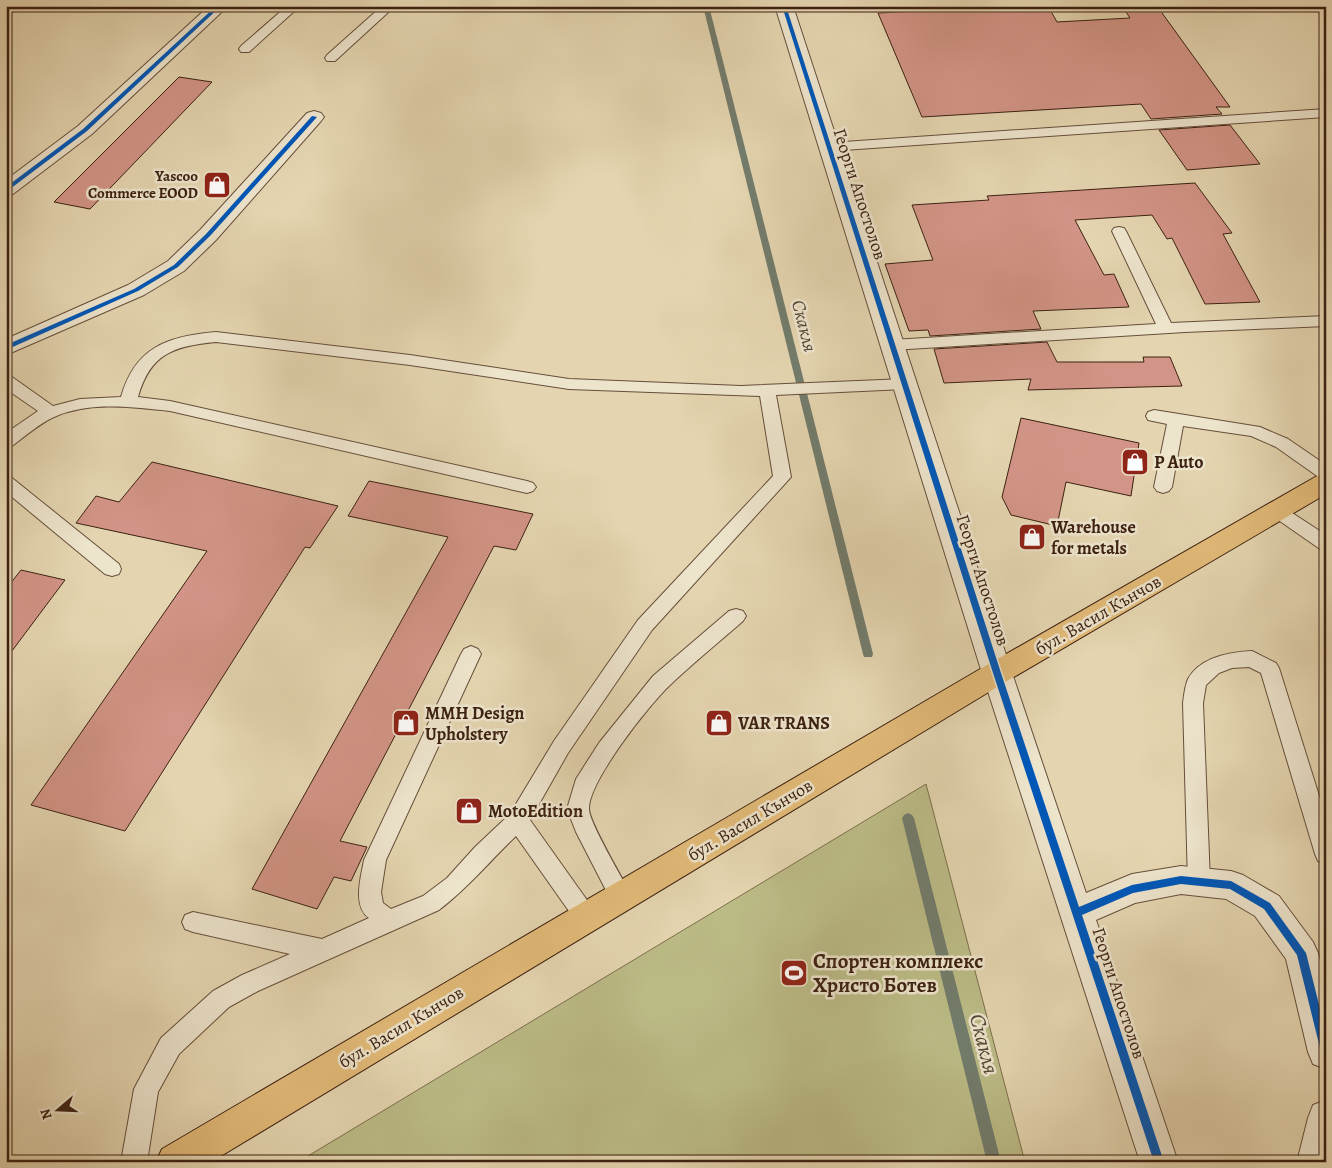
<svg xmlns="http://www.w3.org/2000/svg" width="1332" height="1168" viewBox="0 0 1332 1168" font-family="Alegreya,serif">
  <style>
    .green { fill: #bbbb86; stroke: #7c6e4c }
    .lines { fill: none; stroke-linecap: round; stroke-linejoin: round }
    .stream { fill: #727c6c; fill-rule: evenodd }
    .building { fill: #d29486; stroke: #3c2112 }
    .lane-casing { stroke: #664e3a; stroke-width: 2 }
    .street-casing { stroke: #664e3a; stroke-width: 2 }
    .primary-casing { stroke: #3c2112; stroke-width: 2 }
    .lane { fill: #ede4cc; fill-rule: evenodd }
    .street { fill: #ede4cc; fill-rule: evenodd }
    .primary { fill: #e2ba78; fill-rule: evenodd }
    .cycleway-casing { stroke: #ede4cc; stroke-width: 3 }
    .cycleway { fill: #0057b8; fill-rule: evenodd }
    .labels { text-anchor: middle; dominant-baseline: central; stroke-width: 5; stroke-linejoin: round; paint-order: stroke }
    .far-poi-label { font-size: 15px; font-weight: bold; fill: #3c2112; stroke: #ede4cc; text-anchor: end }
    .street-label { font-size: 18px; fill: #3c2112; stroke: #ede4cc }
    .poi-label { font-size: 18px; font-weight: bold; fill: #3c2112; stroke: #ede4cc; text-anchor: start }
    .water-label { font-size: 19px; font-style: italic; fill: #524738; stroke: #ede4cc }
    .near-poi-label { font-size: 21px; font-weight: bold; fill: #3c2112; stroke: #ede4cc; text-anchor: start }
    .near-water-label { font-size: 22px; font-style: italic; fill: #524738; stroke: #ede4cc }
  </style>
  <rect width="100%" height="100%" fill="#e4d5b0"/>
  <filter id="stains"><feTurbulence type="fractalNoise" baseFrequency=".004" numOctaves="4"/><feColorMatrix values="0 0 0 0 .2 0 0 0 0 .09 0 0 0 0 .02 0 0 0 .5 -.17"/></filter>
  <radialGradient id="worn" r=".72"><stop offset=".6" stop-color="#630" stop-opacity="0"/><stop offset="1" stop-color="#630" stop-opacity=".3"/></radialGradient>
  <!-- green -->
  <polygon class="green" points="926,784 1025,1162 298,1162"/>
  <g class="lines">
    <!-- stream -->
    <g class="stream">
      <polygon points="703,6 709,6 873,654 872,657 864,657 863,654"/>
      <polygon points="908,813 912,815 914,818 1001,1162 987,1162 902,818 904,815"/>
    </g>
  </g>
  <!-- building -->
  <g class="building">
    <polygon points="1022,6 1048,6 1057,22 1130,18 1122,6 1157,6 1230,107 1216,107 1222,114 1151,119 1141,104 922,117 878,13"/>
    <polygon points="179,77 212,82 90,209 54,202"/>
    <polygon points="1230,125 1260,164 1187,170 1159,130"/>
    <polygon points="1195,183 1232,233 1223,234 1260,302 1205,304 1172,238 1167,239 1152,215 1075,220 1104,275 1114,274 1129,307 1033,311 1041,329 930,336 928,330 909,331 885,264 933,260 912,205 989,200 987,196"/>
    <polygon points="1047,342 1057,362 1144,362 1143,357 1170,357 1182,386 1028,390 1031,379 944,383 934,349"/>
    <polygon points="1021,418 1139,443 1131,496 1066,482 1057,526 1011,515 1002,497"/>
    <polygon points="152,462 338,506 310,548 305,547 125,831 31,805 207,551 76,523 96,496 119,502"/>
    <polygon points="369,481 533,514 516,550 494,546 340,841 367,847 351,881 334,877 317,909 252,889 448,537 348,516"/>
    <polygon points="21,570 65,580 6,659 6,589"/>
  </g>
  <g class="lines">
    <!-- lane casing -->
    <g class="lane-casing">
      <g id="lane">
        <polygon points="21,6 6,17 7,6"/>
        <polygon points="287,6 300,6 249,52 241,52 239,49 241,46"/>
        <polygon points="382,6 395,6 335,61 327,61 325,58 327,55"/>
        <polygon points="1326,109 1326,117 829,151 822,147 829,143"/>
        <polygon points="1119,227 1124,228 1126,231 1171,323 1326,316 1326,326 1185,332 892,350 886,349 884,345 886,341 892,340 1156,324 1112,231 1114,228"/>
        <path d="M216 332 410 355 569 379 741 386 905 379 911 380 913 384 911 388 905 389 776 395 791 477 652 630 568 753 530 820 594 910 597 917 594 924 586 927 578 924 516 836C490 861 468 888 439 910L258 991 229 1007 179 1054 158 1092 147 1162H121L134 1089 161 1038 213 991 242 975 290 954 193 932 185 929 182 922 185 915 193 912 322 939 369 918C352 906 361 877 364 860L461 654 464 649 471 646 478 649 481 654 386 860 381 892 383 903 391 909 423 896 447 878 475 847 510 814 554 741 638 620 773 476 760 396 569 389 410 365 216 342C173 346 150 354 138 397L170 401 527 481 533 483 536 487 533 491 527 493 170 411C133 407 89 401 54 417 39 424 25 436 12 446L6 448V433L38 411 6 389V376L12 377 53 406 80 399 121 397C135 347 168 336 216 332Z"/>
        <polygon points="1154,410 1260,427 1288,439 1326,465 1326,480 1320,478 1276,447 1251,436 1183,426 1172,487 1169,491 1163,493 1157,491 1154,487 1167,424 1148,420 1146,416 1148,412"/>
        <polygon points="6,476 12,478 119,564 121,569 119,574 112,576 105,574 6,492"/>
        <polygon points="1277,505 1283,507 1326,535 1326,551 1320,549 1271,515 1268,511 1271,507"/>
        <path d="M736 609 743 611 746 616 743 621C718 643 692 664 669 686 649 705 588 782 589 809 589 823 624 880 632 897L629 904 621 907 613 904 576 832 567 809 576 779 599 743 653 676 729 611Z"/>
        <path d="M1252 651 1276 663 1279 668 1326 818V863L1318 861 1315 854 1261 673 1249 667 1232 668 1219 673 1206 685 1203 703 1210 882 1207 889 1199 892 1191 889 1188 882 1183 703C1184 695 1185 686 1188 679 1200 657 1230 652 1252 651Z"/>
      </g>
    </g>
    <!-- street casing -->
    <g class="street-casing">
      <g id="street">
        <polygon points="209,6 228,6 92,134 13,194 6,196 6,180 78,126"/>
        <polygon points="775,6 793,6 1012,673 1086,893 1132,874 1181,866 1231,871 1243,875 1279,896 1313,942 1318,953 1326,983 1326,1069 1313,1064 1308,1052 1286,959 1255,916 1226,899 1181,894 1135,903 1096,920 1178,1162 1140,1162 982,673"/>
        <polygon points="314,111 321,113 324,117 321,121 216,240 184,271 144,295 6,355 6,339 128,285 168,261 200,230 307,113"/>
        <polygon points="1326,1100 1326,1162 1297,1162 1308,1118 1313,1105"/>
      </g>
    </g>
    <!-- primary casing -->
    <g class="primary-casing">
      <polygon id="primary" points="1326,473 1326,494 1007,681 211,1162 156,1162 162,1149 987,665 1317,476"/>
    </g>
    <!-- lane -->
    <use href="#lane" class="lane"/>
    <!-- street -->
    <use href="#street" class="street"/>
    <!-- primary -->
    <use href="#primary" class="primary"/>
    <!-- cycleway casing -->
    <g class="cycleway-casing">
      <g id="cycleway">
        <polygon points="216,6 221,6 87,131 6,192 6,187 83,129"/>
        <polygon points="782,6 786,6 1001,673 1079,907 1132,885 1181,876 1231,881 1270,903 1306,953 1326,1032 1326,1057 1323,1055 1321,1052 1297,955 1264,909 1230,889 1181,884 1133,893 1082,915 1164,1162 1154,1162 993,673"/>
        <polygon points="312,116 317,117 210,236 178,267 138,291 6,350 6,345 134,289 174,265 206,234"/>
      </g>
    </g>
    <!-- cycleway -->
    <use href="#cycleway" class="cycleway"/>
  </g>
  <!-- icons -->
  <defs>
    <g id="shop-square" transform="scale(1.4375)"><rect x="-9" y="-9" width="18" height="18" rx="4" fill="#8f2418" stroke="#ede4cc"/><path d="M-5-2.5h2.3a2.7 3.5 0 0 1 5.4 0H5L5.5 6h-11ZM-1.5-2.5h3a1.5 2.3 0 0 0-3 0Z" fill="#fff"/></g>
    <g id="stadium-square" transform="scale(1.4375)"><rect x="-9" y="-9" width="18" height="18" rx="4" fill="#8f2418" stroke="#ede4cc"/><path d="M0-5a6.5 5 0 1 0 0 10a6.5 5 0 1 0 0-10ZM-3.5-1.8h7v3.6h-7Z" fill="#fff"/></g>
  </defs>
  <g fill-rule="evenodd">
    <use href="#shop-square" x="217" y="185"/>
    <use href="#shop-square" x="1135" y="462"/>
    <use href="#shop-square" x="1032" y="537"/>
    <use href="#shop-square" x="406" y="723"/>
    <use href="#shop-square" x="719" y="723"/>
    <use href="#shop-square" x="469" y="811"/>
    <use href="#stadium-square" x="794" y="973"/>
  </g>
  <g class="labels">
    <!-- far-poi labels -->
    <g class="far-poi-label">
      <text x="198" y="176">Yascoo<tspan x="198" dy="17">Commerce EOOD</tspan></text>
    </g>
    <!-- street labels -->
    <g class="street-label">
      <text transform="translate(860 194) rotate(72)">Георги Апостолов</text>
      <text transform="translate(983 580) rotate(72)">Георги Апостолов</text>
      <text transform="translate(1098 615) rotate(-30)">бул. Васил Кънчов</text>
      <text transform="translate(750 820) rotate(-31)">бул. Васил Кънчов</text>
      <text transform="translate(1119 993) rotate(72)">Георги Апостолов</text>
      <text transform="translate(401 1027) rotate(-31)">бул. Васил Кънчов</text>
    </g>
    <!-- poi labels -->
    <g class="poi-label">
      <text x="1154" y="462">P Auto</text>
      <text x="1051" y="527">Warehouse<tspan x="1051" dy="21">for metals</tspan></text>
      <text x="425" y="713">MMH Design<tspan x="425" dy="21">Upholstery</tspan></text>
      <text x="738" y="723">VAR TRANS</text>
      <text x="488" y="811">MotoEdition</text>
    </g>
    <!-- water labels -->
    <g class="water-label">
      <text transform="translate(804 326) rotate(76)">Скакля</text>
    </g>
    <!-- near-poi labels -->
    <g class="near-poi-label">
      <text x="813" y="961">Спортен комплекс<tspan x="813" dy="24">Христо Ботев</tspan></text>
    </g>
    <!-- near-water labels -->
    <g class="near-water-label">
      <text transform="translate(984 1044) rotate(76)">Скакля</text>
    </g>
  </g>
  <!-- margin -->
  <rect width="1332" height="1168" fill="none" stroke="#e4d5b0" stroke-width="25"/>
  <rect x="8" y="8" width="1317" height="1153" fill="none" stroke="#3c2112" stroke-width="2.5"/>
  <rect x="12" y="12" width="1307" height="1143" fill="none" stroke="#3c2112"/>
  <!-- north arrow -->
  <g transform="translate(58 1110) rotate(251)" stroke="#ede4cc" stroke-width="4" paint-order="stroke">
  <path d="M0-4L9 19L0 12L-9 19Z" fill="#3c2112"/>
  <text y="-8" font-size="14" font-weight="bold" text-anchor="middle" fill="#3c2112">N</text>
  </g>
  <rect width="100%" height="100%" filter="url(#stains)"/>
  <rect width="100%" height="100%" fill="url(#worn)"/>
</svg>
